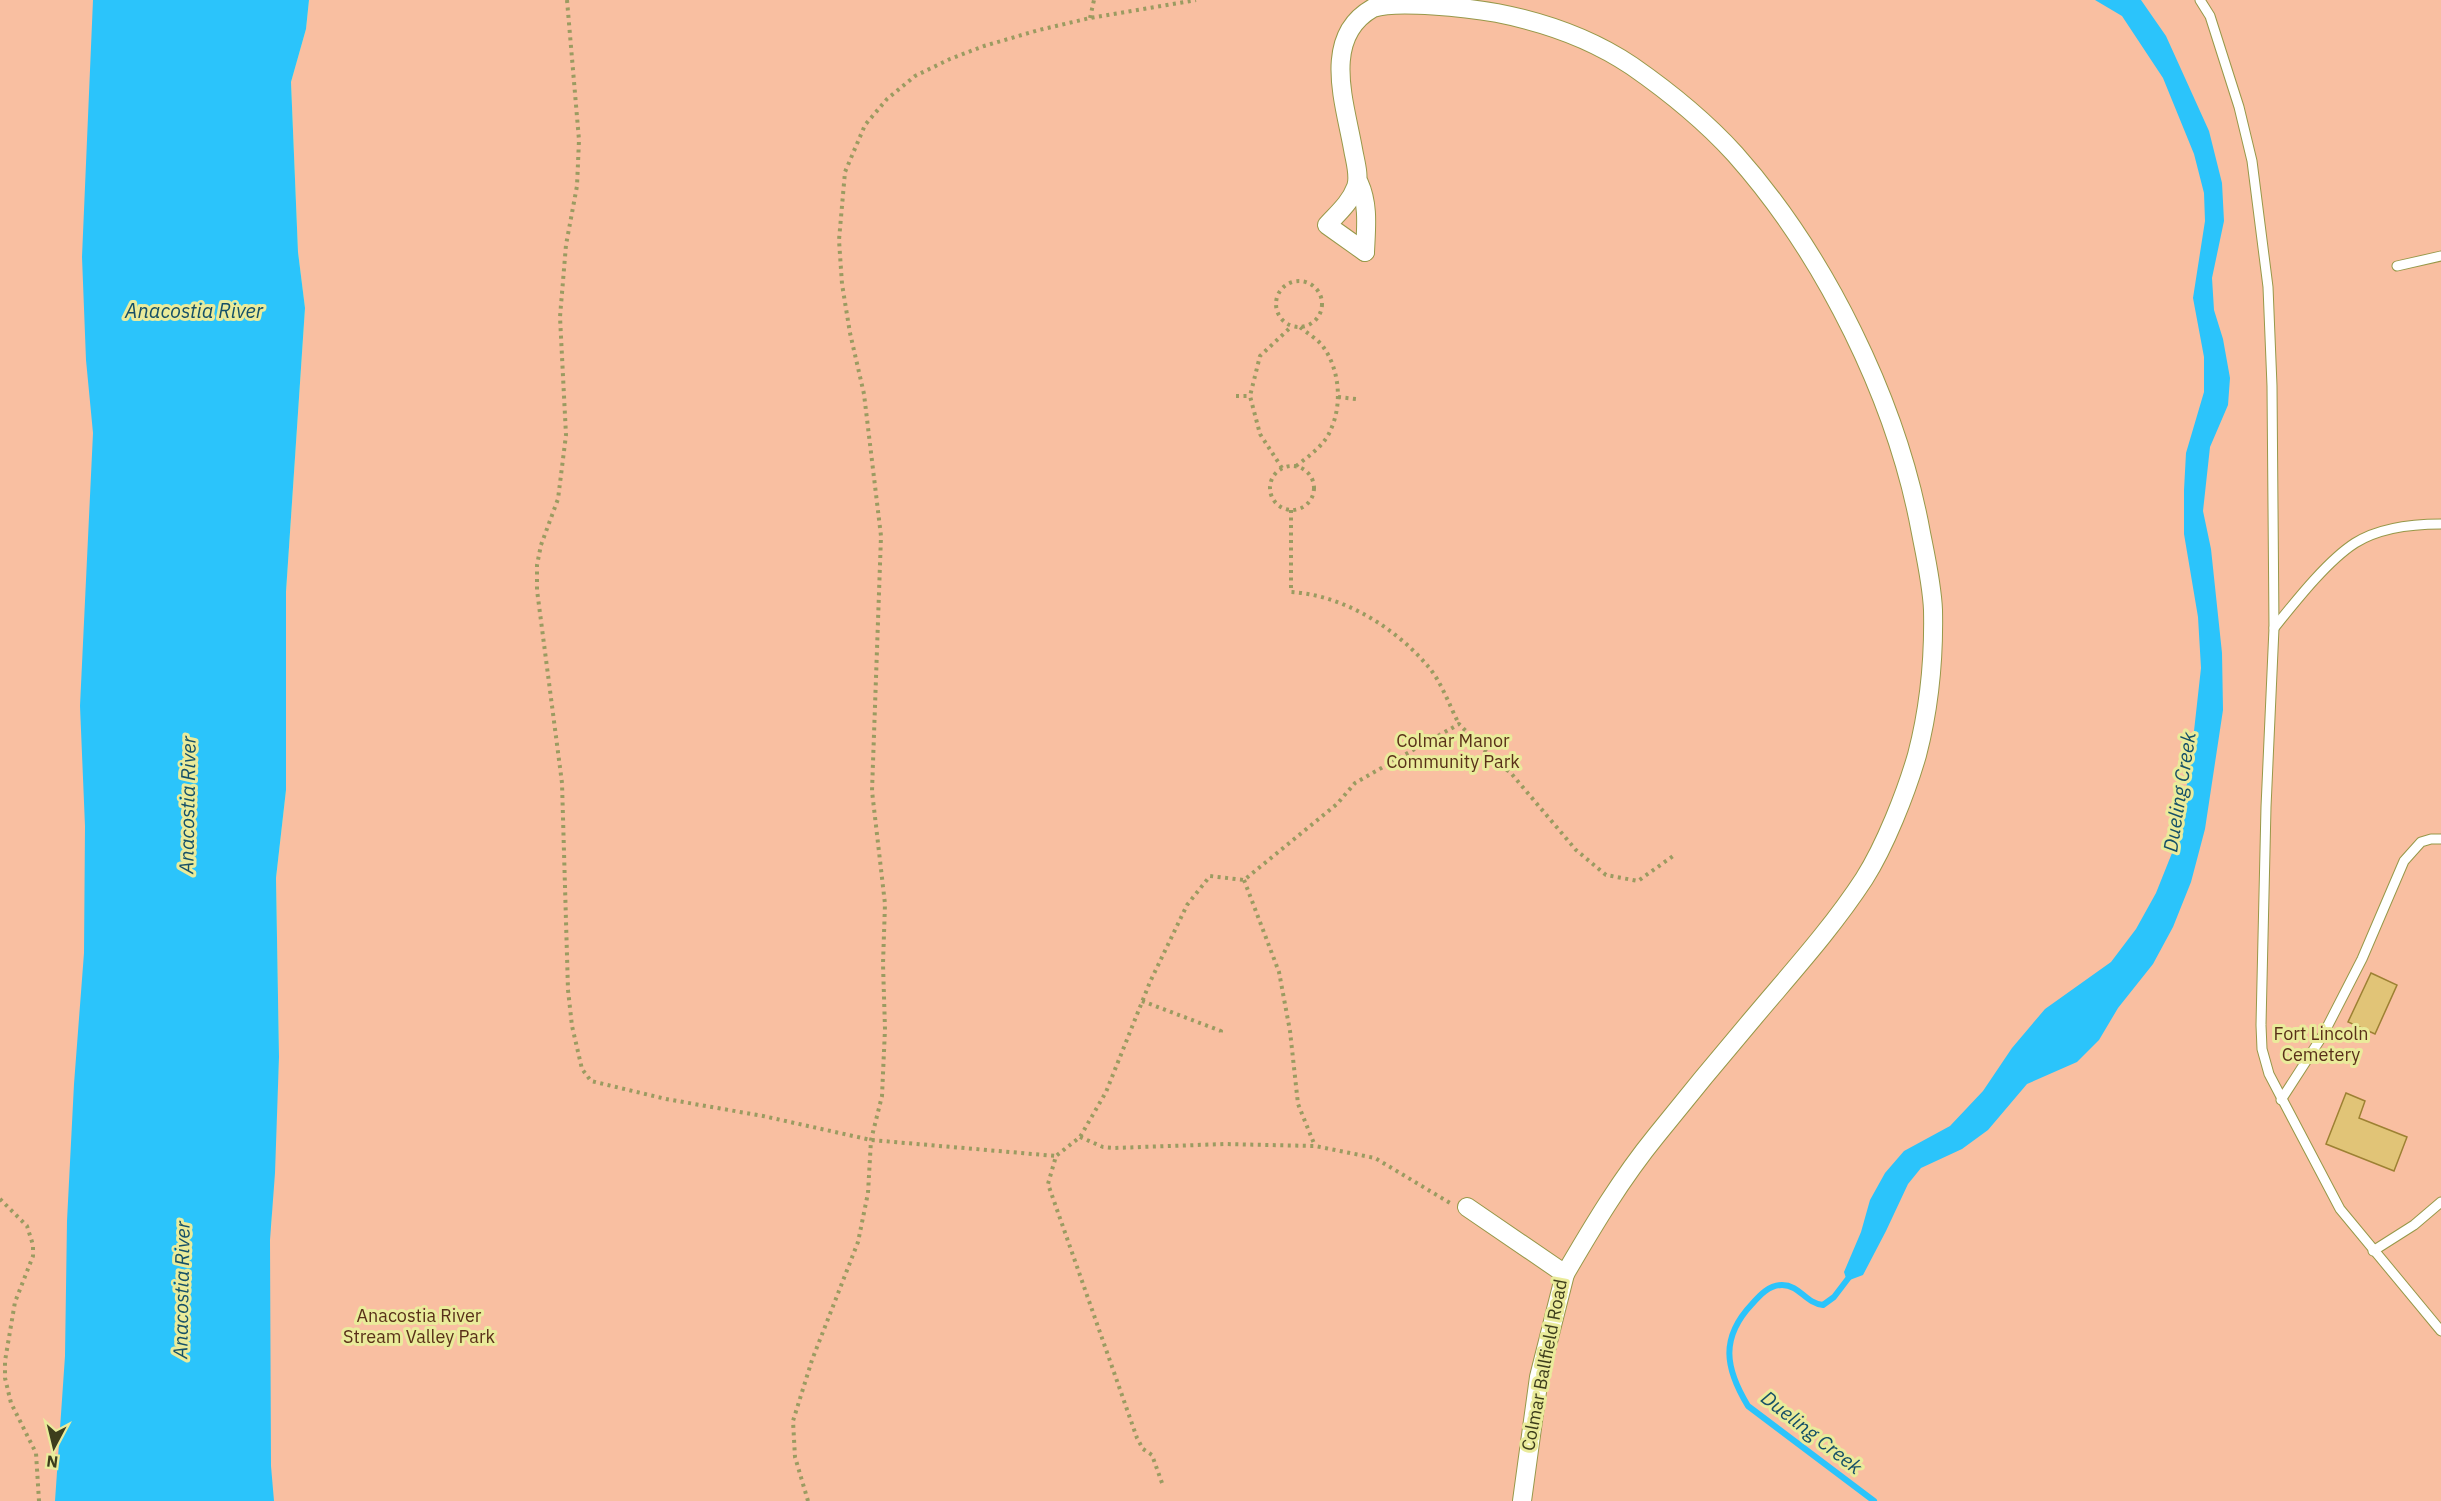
<svg xmlns="http://www.w3.org/2000/svg" width="2441" height="1501" viewBox="0 0 2441 1501" font-family="'IBM Plex Sans',sans-serif">
  <style>
    .green { fill: #f9bfa1 }
    .water { fill: #2bc4fb }
    .lines { fill: none; stroke-linecap: round; stroke-linejoin: round }
    .stream { stroke: #2bc4fb; stroke-width: 6 }
    .building { fill: #e1c477; stroke: #9d8133; stroke-width: 1.5 }
    .lane-casing { stroke: #979849; stroke-width: 11 }
    .street-casing { stroke: #979849; stroke-width: 20 }
    .path { stroke: #9b9b61; stroke-width: 4; stroke-dasharray: 3 4.5; stroke-linecap: butt }
    .lane { stroke: #fff; stroke-width: 9 }
    .street { stroke: #fff; stroke-width: 18 }
    .labels { text-anchor: middle; dominant-baseline: central; stroke-width: 6; stroke-linejoin: round; paint-order: stroke }
    .park-label { font-size: 18px; fill: #593019; stroke: #eaeb9b }
    .street-label { font-size: 18px; fill: #3d3d1c; stroke: #eaeb9b }
    .water-label { font-size: 20px; font-style: italic; fill: #165067; stroke: #eaeb9b }
  </style>
  <rect width="100%" height="100%" fill="#eaeb9b"/>
  <!-- green -->
  <polygon class="green" points="0,0 168,0 271,1230 279,1057 276,878 286,790 286,592 305,308 298,252 291,82 306,29 309,0 2441,0 2441,1501 0,1501"/>
  <!-- water -->
  <g class="water">
    <polygon points="93,0 309,0 306,29 291,82 298,252 305,308 286,592 286,790 276,878 279,1057 275,1173 270,1240 271,1466 274,1501 55,1501 65,1356 67,1221 74,1084 84,953 85,826 80,706 93,433 86,360 82,257"/>
    <polygon points="2095,0 2141,0 2166,36 2209,131 2222,183 2224,221 2212,278 2214,310 2223,339 2230,378 2228,405 2210,447 2203,511 2211,549 2222,653 2223,710 2205,829 2191,882 2173,927 2153,964 2118,1008 2099,1040 2077,1062 2027,1084 1988,1130 1962,1149 1921,1168 1908,1184 1886,1231 1863,1275 1847,1281 1844,1272 1861,1232 1870,1200 1885,1173 1904,1151 1950,1126 1983,1091 2012,1048 2045,1009 2111,962 2136,929 2156,893 2172,853 2181,817 2190,767 2201,668 2198,617 2184,534 2184,490 2186,453 2204,392 2204,357 2193,298 2205,221 2204,193 2194,154 2163,78 2122,16"/>
  </g>
  <g class="lines">
    <!-- stream -->
    <path class="stream" d="M1850 1276 1834 1297 1823 1305C1805 1303 1800 1285 1782 1285 1769 1285 1760 1295 1752 1304 1720 1338 1725 1368 1748 1406L1874 1501"/>
  </g>
  <!-- building -->
  <g class="building">
    <polygon points="2371,973 2397,985 2375,1034 2348,1022"/>
    <polygon points="2346,1093 2365,1101 2359,1118 2407,1137 2394,1171 2326,1144"/>
  </g>
  <g class="lines">
    <!-- lane casing -->
    <g class="lane-casing">
      <g id="lane">
        <polyline points="2200,0 2210,16 2239,107 2252,161 2268,287 2272,386 2274,628 2266,807 2261,1025 2262,1049 2269,1074 2340,1209 2441,1331"/>
        <polyline points="2397,266 2441,256"/>
        <path d="M2274 628C2295 602 2327 561 2355 543 2379 528 2413 524 2441 524"/>
        <polyline points="2281,1100 2323,1035 2362,959 2404,861 2421,842 2431,839 2441,839"/>
        <polyline points="2373,1251 2414,1225 2441,1202"/>
      </g>
    </g>
    <!-- street casing -->
    <g class="street-casing">
      <g id="street">
        <path d="M1359 183C1369 205 1366 228 1365 252"/>
        <path d="M1365 252 1327 225C1338 213 1350 203 1356 187 1360 176 1355 161 1353 149 1345 103 1321 37 1373 8 1397 0 1468 8 1497 13 1543 22 1592 39 1632 66 1668 91 1705 121 1735 154 1825 255 1897 401 1921 533 1926 558 1932 585 1933 610 1934 657 1929 709 1917 755 1906 793 1885 846 1864 879 1832 928 1792 972 1755 1016 1721 1056 1688 1096 1656 1136 1621 1179 1593 1226 1565 1274"/>
        <polyline points="1467,1207 1565,1274 1539,1377 1522,1501"/>
      </g>
    </g>
    <!-- path -->
    <g class="path">
      <polyline points="567,0 579,140 577,186 566,245 560,317 566,435 558,499 541,545 537,565 537,590 562,783 568,990 572,1026 582,1069 591,1081 666,1099 763,1116 871,1140 1056,1156"/>
      <polyline points="1090,18 1094,0"/>
      <circle cx="1299" cy="304" r="23"/>
      <polyline points="1236,396 1250,396"/>
      <polyline points="1338,397 1356,399"/>
      <path d="M1296 466C1309 456 1325 445 1331 429 1342 405 1340 371 1324 348 1319 340 1307 333 1300 327"/>
      <circle cx="1292" cy="488" r="22"/>
      <polyline points="1282,468 1260,434 1250,396 1260,356 1292,326"/>
      <path d="M1291 510V592C1342 595 1393 626 1426 664 1441 680 1449 705 1459 724"/>
      <polyline points="1244,880 1279,972 1290,1031 1298,1104 1315,1146"/>
      <polyline points="1142,1001 1221,1031 1219,1036"/>
      <polyline points="1080,1137 1103,1147 1114,1148 1225,1144 1315,1146 1375,1158 1450,1203"/>
      <polyline points="0,1199 27,1226 33,1245 33,1256 15,1302 5,1361 5,1378 11,1403 36,1453 39,1501"/>
      <polyline points="1162,1483 1152,1455 1143,1449 1137,1438 1048,1184 1056,1156 1080,1137 1106,1092 1150,982 1187,905 1210,876 1244,880 1337,804 1355,783 1459,724 1499,765 1510,772 1576,850 1606,875 1638,881 1673,856"/>
      <polyline points="808,1501 795,1457 793,1421 812,1360 858,1242 868,1193 871,1140 882,1096 885,1029 883,964 885,904 872,791 881,536 864,394 850,333 842,284 839,240 845,172 865,125 887,99 915,76 950,59 984,46 1039,30 1090,18 1196,0"/>
    </g>
    <!-- lane -->
    <use href="#lane" class="lane"/>
    <!-- street -->
    <use href="#street" class="street"/>
  </g>
  <g class="labels">
    <!-- park labels -->
    <g class="park-label">
      <text x="1453" y="740">Colmar Manor<tspan x="1453" dy="21">Community Park</tspan></text>
      <text x="2321" y="1033">Fort Lincoln<tspan x="2321" dy="21">Cemetery</tspan></text>
      <text x="419" y="1315">Anacostia River<tspan x="419" dy="21">Stream Valley Park</tspan></text>
    </g>
    <!-- street labels -->
    <g class="street-label">
      <text transform="translate(1544 1365) rotate(-79)">Colmar Ballfield Road</text>
    </g>
    <!-- water labels -->
    <g class="water-label">
      <text x="194" y="310">Anacostia River</text>
      <text transform="translate(2179 792) rotate(-81)">Dueling Creek</text>
      <text transform="translate(187 805) rotate(-89)">Anacostia River</text>
      <text transform="translate(181 1290) rotate(-89)">Anacostia River</text>
      <text transform="translate(1812 1432) rotate(38)">Dueling Creek</text>
    </g>
  </g>
  <!-- north arrow -->
  <g transform="translate(54 1447) rotate(187)" stroke="#eaeb9b" stroke-width="4.5" paint-order="stroke">
  <path d="M0-4.5L10 22L0 15L-10 22Z" fill="#3d3d1c"/>
  <text y="-9" font-size="16" font-weight="bold" text-anchor="middle" fill="#3d3d1c">N</text>
  </g>
</svg>
